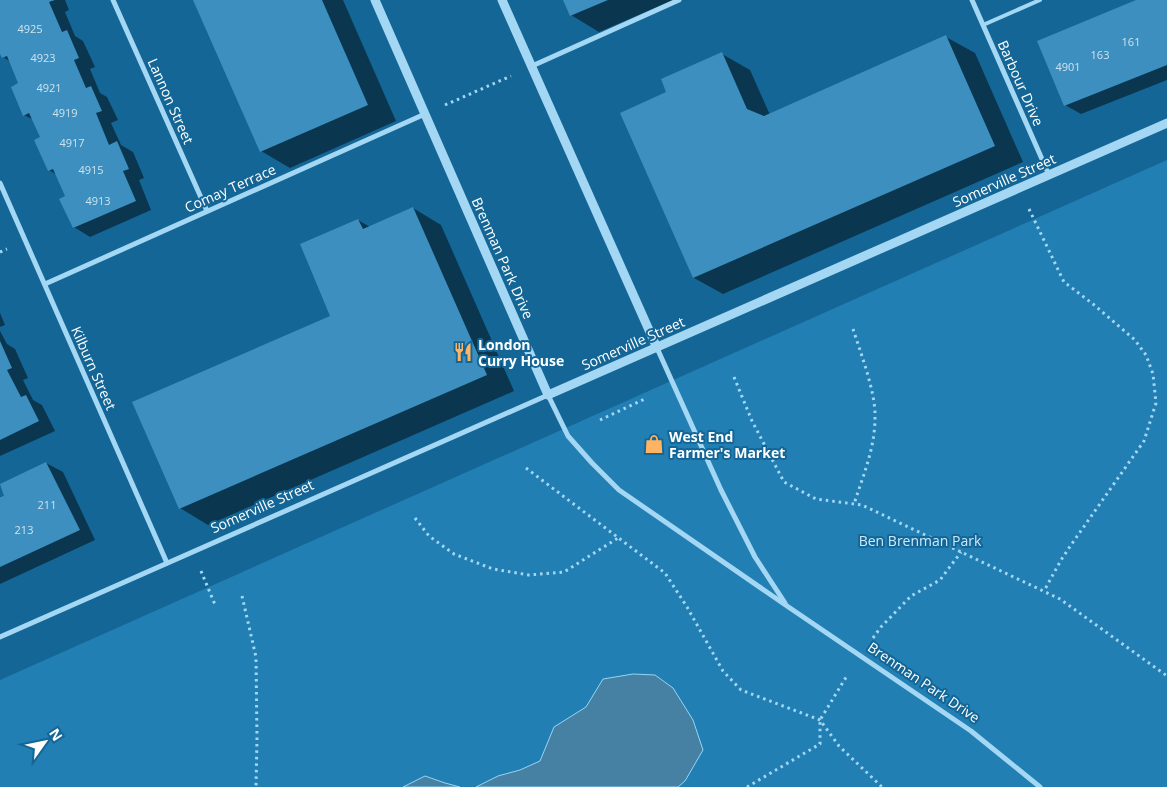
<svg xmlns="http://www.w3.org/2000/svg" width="1167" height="787" viewBox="0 0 1167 787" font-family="'Open Sans',sans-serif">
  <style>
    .green { fill: #227fb3 }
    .water { fill: #4681a3; stroke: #95d5f6 }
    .shadow { fill: #0007 }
    .building { fill: #3c8fbe }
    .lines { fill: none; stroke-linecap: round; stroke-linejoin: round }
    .path { stroke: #a3d7f3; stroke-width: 3; stroke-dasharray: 2.5 4; stroke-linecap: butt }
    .service { stroke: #a3d7f3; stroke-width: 4 }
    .minor { stroke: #a3d7f3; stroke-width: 5 }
    .tertiary { stroke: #a3d7f3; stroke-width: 9 }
    .labels { text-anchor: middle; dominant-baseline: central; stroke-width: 4; stroke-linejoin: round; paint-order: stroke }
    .number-label { font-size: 11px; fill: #cee3ef }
    .street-label { font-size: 14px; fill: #fff; stroke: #136696 }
    .poi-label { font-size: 14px; font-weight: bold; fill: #fff; stroke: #136696; text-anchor: start }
    .park-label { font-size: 14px; fill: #cbebfd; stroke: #136696 }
  </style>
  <rect width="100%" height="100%" fill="#136696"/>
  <!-- green -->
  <polygon class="green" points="1167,160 1167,787 0,787 0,680"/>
  <!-- water -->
  <g class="water">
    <polygon points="633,674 655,675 673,688 693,720 703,750 685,781 678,787 476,787 498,776 520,770 540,761 554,727 586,707 603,679"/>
    <polygon points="425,776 445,783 460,787 403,787"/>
  </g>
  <!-- shadow -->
  <g class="shadow">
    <polygon points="0,0 65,0 69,10 65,12 75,36 83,41 95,67 90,69 100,93 107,97 118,120 111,123 121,145 133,152 144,178 139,180 151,210 90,237 74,227 67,197 57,175 49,170 42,138 34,120 24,115 20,84 11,62 3,57 0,51"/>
    <polygon points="195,0 343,0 396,121 290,168 261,151"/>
    <polygon points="564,0 673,0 599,32 571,15"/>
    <polygon points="1139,0 1167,0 1167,80 1081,114 1065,105"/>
    <polygon points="946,37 975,53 1023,162 723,294 694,278 622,113 668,93 722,54 750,70 770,115"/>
    <polygon points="413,208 441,225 514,391 208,525 180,508 332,316 358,220 370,227"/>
    <polygon points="0,313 5,325 0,327"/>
    <polygon points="0,331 7,344 15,349 28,378 23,380 33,400 42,405 55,431 0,456"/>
    <polygon points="46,463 63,472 95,540 0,584 0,496 2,498"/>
  </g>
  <!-- building -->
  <g class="building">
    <polygon points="0,0 55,0 49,2 62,32 67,30 79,58 74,60 86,88 91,86 102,111 96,113 109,145 117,141 129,169 123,171 136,201 73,228 59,199 65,196 53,169 48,171 34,140 40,137 29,113 23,116 11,87 18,83 7,56 2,58 0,54"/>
    <polygon points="193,0 322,0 368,105 260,152"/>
    <polygon points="563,0 608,0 570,16"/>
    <polygon points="1136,0 1167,0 1167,65 1064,106 1037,41"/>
    <polygon points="946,35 995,146 693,278 620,113 666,92 661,79 722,52 747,109 764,116"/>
    <polygon points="413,207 487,375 179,509 132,402 330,316 300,244 358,219 363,229"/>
    <polygon points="0,341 12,368 7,370 21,397 26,395 39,421 0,440"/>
    <polygon points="46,462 80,530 0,567 0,497 4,496 0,484"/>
  </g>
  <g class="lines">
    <!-- path -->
    <g class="path">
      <polyline points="445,105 511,76"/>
      <polyline points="1029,209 1064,282 1093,304 1135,340 1146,355 1153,374 1156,403 1144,441 1071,545 1061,560 1044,591"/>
      <polyline points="0,252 7,249"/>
      <path d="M853 329C861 354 876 393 875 418 875 448 863 476 854 504"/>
      <polyline points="734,377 752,421 784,482 816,499 862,505 1060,599 1167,676"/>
      <polyline points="600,420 647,398"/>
      <polyline points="526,468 665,573 687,607 723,671 741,690 820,720 839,746 882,787"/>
      <polyline points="415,518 429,536 454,554 493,569 529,575 564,572 618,538"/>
      <polyline points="201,571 216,607"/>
      <polyline points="242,596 256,657 257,738 256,787"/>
      <polyline points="873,638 881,627 911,596 940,580 961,552"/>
      <polyline points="747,787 820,744 820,720 848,674"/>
    </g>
    <!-- service -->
    <polyline class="service" points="983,25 1040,0"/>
    <!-- minor -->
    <g class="minor">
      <polyline points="113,0 207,211"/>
      <polyline points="972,0 1049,175"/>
      <polyline points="532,66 679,0"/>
      <polyline points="0,183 167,563"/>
      <polyline points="45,284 425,114"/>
      <polyline points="657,348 721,490 755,557 785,603"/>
      <polyline points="0,637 548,395 568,436 592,463 619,490 787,606 971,731 1040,787"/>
    </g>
    <!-- tertiary -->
    <g class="tertiary">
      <polyline points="375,0 548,395 1167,123"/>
      <polyline points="502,0 657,348"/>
    </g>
  </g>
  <!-- icons -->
  <defs>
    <g id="restaurant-bare" transform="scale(1.5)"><path d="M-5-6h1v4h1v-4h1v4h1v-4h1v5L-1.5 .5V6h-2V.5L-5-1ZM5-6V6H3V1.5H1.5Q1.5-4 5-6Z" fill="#ffb464" stroke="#136696" stroke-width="2.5" paint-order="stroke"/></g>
    <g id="shop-bare" transform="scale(1.5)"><path d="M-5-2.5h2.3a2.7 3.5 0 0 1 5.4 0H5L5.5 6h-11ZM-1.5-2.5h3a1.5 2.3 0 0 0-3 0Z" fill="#ffb464" stroke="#136696" stroke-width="2.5" paint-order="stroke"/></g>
  </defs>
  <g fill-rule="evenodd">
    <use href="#restaurant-bare" x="463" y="352"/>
    <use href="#shop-bare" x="654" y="444"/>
  </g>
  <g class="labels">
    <!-- number labels -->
    <g class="number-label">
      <text x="30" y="28">4925</text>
      <text x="1131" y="41">161</text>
      <text x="1100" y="54">163</text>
      <text x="43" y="57">4923</text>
      <text x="1068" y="66">4901</text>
      <text x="49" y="87">4921</text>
      <text x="65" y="112">4919</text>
      <text x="72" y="142">4917</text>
      <text x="91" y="169">4915</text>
      <text x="98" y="200">4913</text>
      <text x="47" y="504">211</text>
      <text x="24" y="529">213</text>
    </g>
    <!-- street labels -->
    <g class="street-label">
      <text transform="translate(1021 83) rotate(66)">Barbour Drive</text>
      <text transform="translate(171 101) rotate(66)">Lannon Street</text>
      <text transform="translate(1004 180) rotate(-24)">Somerville Street</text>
      <text transform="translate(230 188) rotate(-24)">Comay Terrace</text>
      <text transform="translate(503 258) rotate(66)">Brenman Park Drive</text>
      <text transform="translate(633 343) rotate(-24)">Somerville Street</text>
      <text transform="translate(94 368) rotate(66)">Kilburn Street</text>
      <text transform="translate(262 506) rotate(-24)">Somerville Street</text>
      <text transform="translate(924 682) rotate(34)">Brenman Park Drive</text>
    </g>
    <!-- poi labels -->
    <g class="poi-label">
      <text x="478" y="344">London<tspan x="478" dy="16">Curry House</tspan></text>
      <text x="669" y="436">West End<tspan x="669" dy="16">Farmer's Market</tspan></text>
    </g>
    <!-- park labels -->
    <g class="park-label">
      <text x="920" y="540">Ben Brenman Park</text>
    </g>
  </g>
  <!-- north arrow -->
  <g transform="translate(45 742) rotate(57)" stroke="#136696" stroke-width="4" paint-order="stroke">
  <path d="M0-4L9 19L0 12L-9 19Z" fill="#ffffff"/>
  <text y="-8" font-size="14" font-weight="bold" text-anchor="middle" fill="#ffffff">N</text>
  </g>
</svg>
